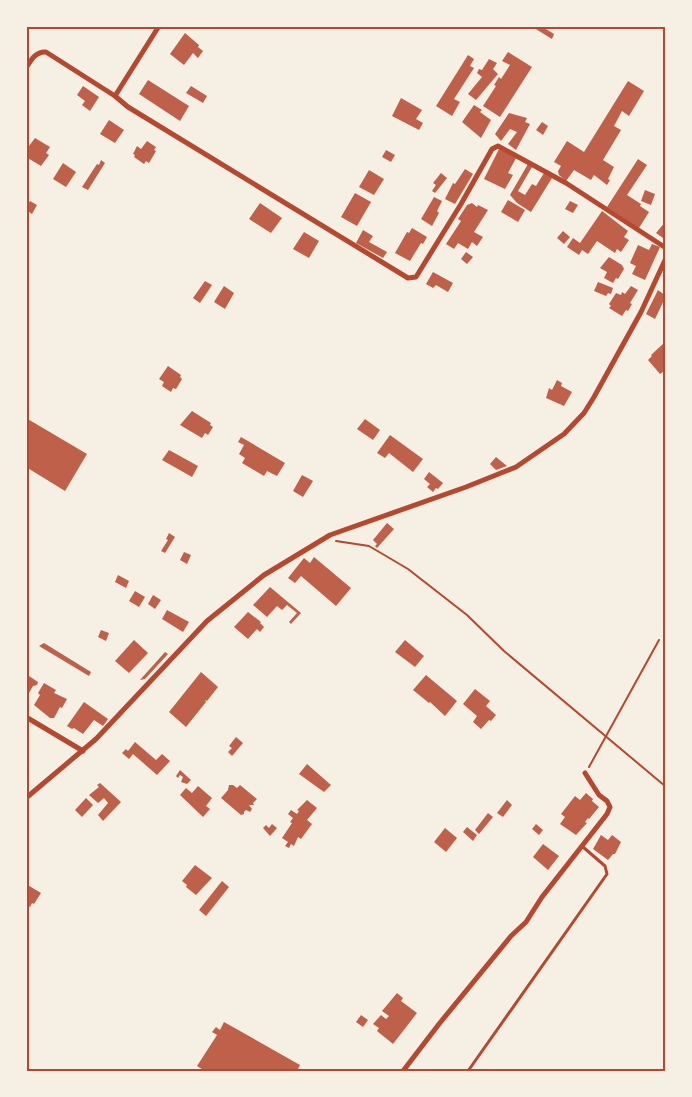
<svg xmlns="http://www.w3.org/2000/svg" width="692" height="1097" viewBox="0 0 692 1097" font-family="'Fira Sans Condensed',sans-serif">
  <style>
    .building { fill: #bf614a }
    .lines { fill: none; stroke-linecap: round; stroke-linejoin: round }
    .path { stroke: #b5482f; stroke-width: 2 }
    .service { stroke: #b5482f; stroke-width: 3 }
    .minor { stroke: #b5482f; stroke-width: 5 }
    .neatline { fill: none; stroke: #b5482f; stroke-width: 2 }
  </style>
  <rect width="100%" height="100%" fill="#f6efe4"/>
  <!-- building -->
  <g class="building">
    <polygon points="531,26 541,26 554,34 552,39"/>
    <polygon points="185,33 199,45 198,47 203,51 198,58 193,53 184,65 170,54"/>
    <polygon points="508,52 532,67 500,117 483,106 496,86 494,85 499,77 501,79 510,65 502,61"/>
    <polygon points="468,55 474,59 470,66 474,68 454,99 460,102 452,116 436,106"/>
    <polygon points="489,59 497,63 493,69 498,74 476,100 468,94 482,77 477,73 479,69 482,70"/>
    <polygon points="148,80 189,106 180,121 139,94"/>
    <polygon points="628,81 644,91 629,116 622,111 614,126 621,130 603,160 614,167 608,179 610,180 607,185 594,175 591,180 574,170 566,181 559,175 558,171 561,166 554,162 567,141 584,152"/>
    <polygon points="83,86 99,97 90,111 82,105 85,101 77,95"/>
    <polygon points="191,86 207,96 203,103 186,93"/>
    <polygon points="401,98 422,110 416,119 423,123 419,130 392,116"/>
    <polygon points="474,105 482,110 480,112 491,120 481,138 462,122"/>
    <polygon points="509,113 527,118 525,122 530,124 516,150 508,144 517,132 510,129 501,141 495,134"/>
    <polygon points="109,120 124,130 115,143 100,134"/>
    <polygon points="542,122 548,126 543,135 536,130"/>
    <polygon points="35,138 50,147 46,153 49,155 41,166 26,157 26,150"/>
    <polygon points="147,141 156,147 154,150 156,151 149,163 146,161 144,164 134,157 135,155 133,154 137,146 141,149"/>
    <polygon points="499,149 516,158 508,173 513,175 505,189 484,179"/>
    <polygon points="386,150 395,155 391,162 382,157"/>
    <polygon points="638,159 647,165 627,195 641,204 640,206 649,212 639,228 607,207"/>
    <polygon points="101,160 105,163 88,190 82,187 97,164 99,165"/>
    <polygon points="63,163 76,172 66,187 53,179"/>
    <polygon points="528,164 532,167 518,191 525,195 532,184 536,186 544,173 552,178 531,212 517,203 510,195"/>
    <polygon points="465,169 473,174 455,204 445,199 453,183 455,184"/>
    <polygon points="369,170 384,179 374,195 359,187"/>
    <polygon points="441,173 447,178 435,193 432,191 436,185 433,183"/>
    <polygon points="645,190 655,194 651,205 641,201"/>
    <polygon points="355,193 371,202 357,226 341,217"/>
    <polygon points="434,197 442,201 437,211 439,213 432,226 421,219"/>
    <polygon points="508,200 525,210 518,222 501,212"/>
    <polygon points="30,201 37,205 32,214 26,210 26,206"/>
    <polygon points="570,201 578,205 573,213 565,209"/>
    <polygon points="260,203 282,218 271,233 249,219"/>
    <polygon points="472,203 477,207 478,205 488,210 474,232 483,237 477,246 472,242 468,249 458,243 454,249 446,244 461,221 458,219 467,205"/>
    <polygon points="602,211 628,231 624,237 629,240 621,252 617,249 615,253 597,241 588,254 582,250 579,255 567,247 573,238 580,243"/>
    <polygon points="666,221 666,235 663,238 656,233"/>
    <polygon points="412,228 427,237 423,244 421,243 410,261 395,253 407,232 409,233"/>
    <polygon points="363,230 373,236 369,242 387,252 383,258 356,243"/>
    <polygon points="563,231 570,237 564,244 557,238"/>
    <polygon points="304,232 319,241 309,258 293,249"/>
    <polygon points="652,244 660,247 645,280 632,274 636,266 630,263 638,245 649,250"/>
    <polygon points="466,252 473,257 467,264 461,259"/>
    <polygon points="609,257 622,265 624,269 618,279 616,278 613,283 604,278 607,272 600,268"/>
    <polygon points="433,272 453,283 448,292 436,285 433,288 426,284"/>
    <polygon points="205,281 212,285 200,303 193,298"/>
    <polygon points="598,282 613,288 611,294 608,293 606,296 594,291"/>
    <polygon points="224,286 234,293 225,309 214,302"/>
    <polygon points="631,286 638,290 630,303 632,304 628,311 626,310 622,316 609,308 611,306 609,304 616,293 621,295 622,292 625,294"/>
    <polygon points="658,290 666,296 655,319 646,314"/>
    <polygon points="664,343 666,370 660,374 648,360 652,356 651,355"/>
    <polygon points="168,366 181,375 180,377 182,379 176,389 173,388 171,392 162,386 164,382 159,379"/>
    <polygon points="557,380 562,383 561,386 572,392 564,406 546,398 549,388 552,390"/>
    <polygon points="192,411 211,423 210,425 213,427 208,435 205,433 202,438 180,425"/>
    <polygon points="26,418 87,454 65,491 26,467"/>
    <polygon points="365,419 380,430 373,440 357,429"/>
    <polygon points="390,435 423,459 413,472 389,453 385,458 377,453"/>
    <polygon points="241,437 285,463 277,476 267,471 264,476 242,463 245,458 239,454 244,445 238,442"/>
    <polygon points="169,450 198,466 192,477 162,460"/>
    <polygon points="496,457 507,466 496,470 490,464"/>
    <polygon points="429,472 443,483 438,489 436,488 433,492 427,487 430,484 424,479"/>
    <polygon points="302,475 313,481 303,497 293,491"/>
    <polygon points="387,523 394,529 377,548 375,546 377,544 373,540"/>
    <polygon points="169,533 175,537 165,553 161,551 168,540 166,539"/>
    <polygon points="184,552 191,555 187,564 180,560"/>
    <polygon points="314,557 351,588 336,606 301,576 295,583 288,578 304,558 310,563"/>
    <polygon points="118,575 129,581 126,588 115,582"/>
    <polygon points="270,587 301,613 291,624 289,622 297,613 287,605 282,610 277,606 267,617 253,605"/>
    <polygon points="135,591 145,597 139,607 129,601"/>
    <polygon points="153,595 161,600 155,609 148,604"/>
    <polygon points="167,610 189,622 183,632 162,619"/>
    <polygon points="248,612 261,622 260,623 264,627 260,632 257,629 248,639 234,627"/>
    <polygon points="101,630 109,633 106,641 98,637"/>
    <polygon points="134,640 148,653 129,673 115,661"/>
    <polygon points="405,640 424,656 415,667 395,652"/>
    <polygon points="44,643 91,672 89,676 39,646"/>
    <polygon points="165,652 168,654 145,679 140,680"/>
    <polygon points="201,672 218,687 207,701 205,700 206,702 186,727 169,712"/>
    <polygon points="26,674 38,682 37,685 33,686 26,698"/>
    <polygon points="426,675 457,701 445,716 430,702 429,703 413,690"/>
    <polygon points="44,683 56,690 54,693 67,699 62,708 60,707 54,718 50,718 34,705 40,695 38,693"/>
    <polygon points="475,689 490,701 486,706 496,715 491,721 489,720 481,729 473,722 477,716 463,704"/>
    <polygon points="84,702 108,719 103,726 94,720 83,734 74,728 72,729 67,726"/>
    <polygon points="236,737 243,743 232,756 228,752 232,748 229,746"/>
    <polygon points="135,742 156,760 162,754 170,761 157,775 133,754 129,759 122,753 126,749 128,751"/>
    <polygon points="307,764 331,785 324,792 299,774"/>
    <polygon points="180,770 191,780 187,784 181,782 183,777 180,775 178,778 176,776"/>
    <polygon points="100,783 121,802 103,821 98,815 108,803 104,798 98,803 89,795 99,787 97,785"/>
    <polygon points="229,785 233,785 237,788 240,785 257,799 253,803 254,805 249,805 252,809 250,812 246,810 244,812 244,814 241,815 221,798 228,790"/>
    <polygon points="198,786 212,798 206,806 210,809 203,817 180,795 186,788 192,793"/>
    <polygon points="586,793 593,799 592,801 599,807 589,819 588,818 585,822 587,823 576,835 560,824 565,817 561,814 575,796 580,800"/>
    <polygon points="86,798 93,805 82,817 75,810"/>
    <polygon points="307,800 317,808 307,820 312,824 301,839 298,837 294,846 291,844 289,848 285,846 288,842 282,838 292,823 290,822 293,818 288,814 291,810 297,814 299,811 297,810"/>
    <polygon points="507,800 512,805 503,817 497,813"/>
    <polygon points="488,813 493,817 479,834 475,830"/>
    <polygon points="272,824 277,828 270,836 263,828 266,825 269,828"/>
    <polygon points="536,824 543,830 539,835 532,829"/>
    <polygon points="467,827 477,835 473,841 463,832"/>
    <polygon points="445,828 457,838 446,852 434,842"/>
    <polygon points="601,835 608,840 612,835 621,842 615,854 613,854 608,860 593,849"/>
    <polygon points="543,844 559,856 548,870 533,857"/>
    <polygon points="195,865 212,878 196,895 186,887 187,885 182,881"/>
    <polygon points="222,881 229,887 206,916 199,910"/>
    <polygon points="26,884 41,893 34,904 32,903 30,907 26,904"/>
    <polygon points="397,993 403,998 401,1001 417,1013 393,1044 377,1031 379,1028 373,1024 381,1015 386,1019 389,1016 382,1011"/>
    <polygon points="361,1015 368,1020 363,1027 356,1022"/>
    <polygon points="224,1022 300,1065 297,1071 205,1071 197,1066 217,1035 212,1032 216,1027 220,1030"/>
  </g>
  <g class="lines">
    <!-- path -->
    <g class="path">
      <polyline points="336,541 369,546 408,569 467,615 504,651 665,786"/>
      <polyline points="589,767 659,640"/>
    </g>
    <!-- service -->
    <polyline class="service" points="468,1071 607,874 605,866 583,847"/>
    <!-- minor -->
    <g class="minor">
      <path d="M26 68C31 60 36 51 46 52L115 96 128 107 408 278 416 277 461 204 492 149 498 146 566 183 666 248"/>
      <polyline points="115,96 159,26"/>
      <polyline points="26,717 83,751"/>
      <polyline points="26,798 96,739 207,621 264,575 330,535 466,487 516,467 564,434 584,413 594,397 641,312 666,258"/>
      <polyline points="403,1071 439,1024 511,936 526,922 542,897 607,814 610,807 607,801 599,795 585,773"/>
    </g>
  </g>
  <!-- border -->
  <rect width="692" height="1097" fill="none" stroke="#f6efe4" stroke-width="55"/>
  <rect x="28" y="28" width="636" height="1042" class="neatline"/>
</svg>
